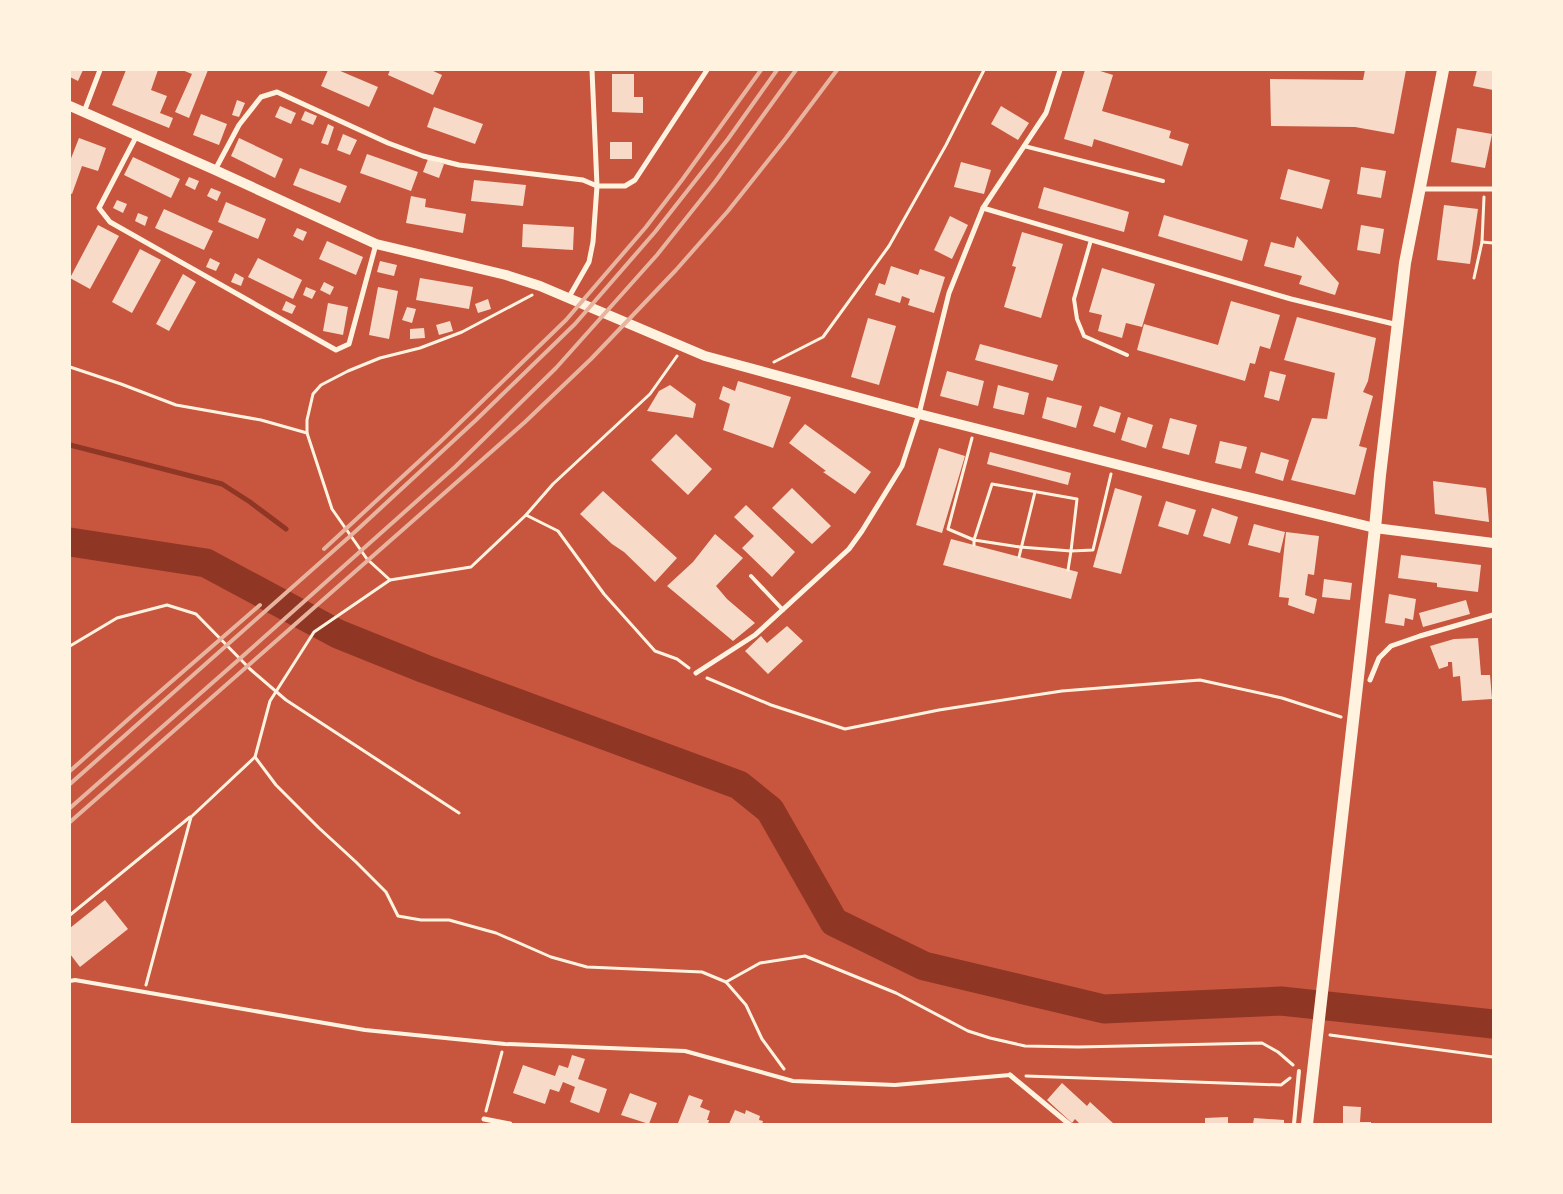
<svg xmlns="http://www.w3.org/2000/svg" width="1563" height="1194" viewBox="0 0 1563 1194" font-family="'Fira Sans Condensed',sans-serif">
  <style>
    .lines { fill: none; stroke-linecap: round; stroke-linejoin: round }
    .stream { stroke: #8f3625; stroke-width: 5 }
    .river { stroke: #8f3625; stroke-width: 29 }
    .building { fill: #f7dbc8 }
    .path { stroke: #fff3e0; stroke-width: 3 }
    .service { stroke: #fff3e0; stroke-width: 4 }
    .minor { stroke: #fff3e0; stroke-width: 5 }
    .secondary { stroke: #fff3e0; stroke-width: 10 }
    .primary { stroke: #fff3e0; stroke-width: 12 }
    .rail { stroke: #e9b49f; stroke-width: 4 }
  </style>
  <rect width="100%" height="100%" fill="#c8553d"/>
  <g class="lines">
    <!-- stream -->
    <polyline class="stream" points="70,445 222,484 250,502 286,529"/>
    <!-- river -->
    <polyline class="river" points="70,542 206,563 338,634 425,669 739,785 770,810 834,922 924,966 1104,1009 1281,1001 1493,1024"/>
  </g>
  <!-- building -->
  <g class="building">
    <polygon points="70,70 83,70 78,81 70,77"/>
    <polygon points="126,70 158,70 151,90 167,96 160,113 173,118 169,128 112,105"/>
    <polygon points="182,70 208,70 189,118 175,112 192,74"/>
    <polygon points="328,70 338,70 378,87 369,107 321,86"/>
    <polygon points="390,70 431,70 442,75 433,95 388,75"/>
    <polygon points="1085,70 1097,70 1113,75 1102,111 1171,131 1169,138 1189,144 1182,166 1094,139 1092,147 1064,139"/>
    <polygon points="1365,70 1406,70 1394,134 1355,127 1271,126 1270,79 1363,80"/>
    <polygon points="1477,70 1493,70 1493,90 1473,86"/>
    <polygon points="612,74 634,74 634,97 643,97 643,113 612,112"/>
    <polygon points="237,100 245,103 239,117 232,115"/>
    <polygon points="280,106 296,113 291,124 275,117"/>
    <polygon points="1001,106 1029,123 1018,140 991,124"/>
    <polygon points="434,107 483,124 475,144 427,127"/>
    <polygon points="305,111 317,116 313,125 301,120"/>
    <polygon points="201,114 227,124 219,145 193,135"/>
    <polygon points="328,124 334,127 328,145 321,143"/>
    <polygon points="1457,128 1492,134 1485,168 1451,162"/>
    <polygon points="343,134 357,140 350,155 337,150"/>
    <polygon points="79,138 106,148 98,171 82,166 72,194 70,193 70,161"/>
    <polygon points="239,138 283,159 275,178 231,156"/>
    <rect x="610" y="142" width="22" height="17"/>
    <polygon points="367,154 418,172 411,191 360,173"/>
    <polygon points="133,157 180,179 171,198 124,175"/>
    <polygon points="428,159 444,164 439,178 423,172"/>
    <polygon points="961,162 991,170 984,194 954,187"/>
    <polygon points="1361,167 1386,171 1381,198 1357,194"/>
    <polygon points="300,168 347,186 340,203 293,185"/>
    <polygon points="1288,169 1330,180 1322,209 1280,199"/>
    <polygon points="189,177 199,181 195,190 185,185"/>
    <polygon points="474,180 526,185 523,206 471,201"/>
    <polygon points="1044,187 1129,212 1124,232 1038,208"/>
    <polygon points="211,188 221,192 217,201 207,196"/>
    <polygon points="411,196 426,199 425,207 466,214 463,233 406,223"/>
    <polygon points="117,200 127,204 123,213 113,208"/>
    <polygon points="226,202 266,219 258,239 218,222"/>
    <polygon points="1444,205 1478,209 1470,264 1437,260"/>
    <polygon points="164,209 213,231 204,250 155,228"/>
    <polygon points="138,213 148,217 145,226 135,221"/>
    <polygon points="1164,215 1248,240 1242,261 1158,236"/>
    <polygon points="950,216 968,225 952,259 934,250"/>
    <polygon points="523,224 574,227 573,250 522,247"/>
    <polygon points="98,225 119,236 90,289 70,278"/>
    <polygon points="1361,225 1384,229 1380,254 1357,250"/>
    <polygon points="297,228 307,232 303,241 293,236"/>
    <polygon points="1022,232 1063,244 1041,318 1004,307 1016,267 1012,266"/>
    <polygon points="1297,236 1339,283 1335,295 1299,284 1302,276 1264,266 1271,242 1294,248"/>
    <polygon points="327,241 363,257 356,275 319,259"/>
    <polygon points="140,249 161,260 132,313 112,302"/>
    <polygon points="210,258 220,263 216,271 206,267"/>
    <polygon points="258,258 302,280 293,299 248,277"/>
    <polygon points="380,261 397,265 394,276 377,272"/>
    <polygon points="891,266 918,275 920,269 945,277 934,313 908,305 910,299 902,296 900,303 875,295 879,283 885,285"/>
    <polygon points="1102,268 1155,284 1142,327 1126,323 1122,338 1098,331 1102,315 1089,312"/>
    <polygon points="235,273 244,278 241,286 231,282"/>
    <polygon points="183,274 196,282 169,331 156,324"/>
    <polygon points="420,278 473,287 469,309 416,300"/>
    <polygon points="324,282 334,287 330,295 320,290"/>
    <polygon points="306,287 316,291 312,299 303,295"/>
    <polygon points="378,287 398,291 389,339 369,335"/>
    <polygon points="488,299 491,309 478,313 475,304"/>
    <polygon points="286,301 296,306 292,314 282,310"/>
    <polygon points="1231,301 1280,315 1270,349 1260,346 1255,364 1250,363 1245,381 1137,350 1144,324 1218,345"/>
    <polygon points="328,303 348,307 343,335 323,331"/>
    <polygon points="407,307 416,309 412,323 402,320"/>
    <polygon points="1297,317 1376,338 1368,381 1363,392 1373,396 1359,446 1367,448 1355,495 1291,480 1312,418 1327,419 1335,373 1284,360"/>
    <polygon points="868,318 896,326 879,385 851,377"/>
    <polygon points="450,321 453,331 439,335 436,325"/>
    <polygon points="424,328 425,338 410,339 410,329"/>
    <polygon points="980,344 1058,365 1053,381 975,360"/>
    <polygon points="947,371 984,381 978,406 940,396"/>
    <polygon points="1270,371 1286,375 1279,401 1264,397"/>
    <polygon points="738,381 791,397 773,448 723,430 730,404 719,399 723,386 735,391"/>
    <polygon points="670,385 696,404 693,418 647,411 659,391"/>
    <polygon points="998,385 1029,393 1024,415 993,408"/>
    <polygon points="1047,397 1082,406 1076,428 1042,418"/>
    <polygon points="1100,406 1121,413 1115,433 1093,426"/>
    <polygon points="1128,417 1153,425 1146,448 1121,440"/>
    <polygon points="1170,418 1197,425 1189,455 1162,448"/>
    <polygon points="805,424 871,472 855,494 823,472 826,471 789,443"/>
    <polygon points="676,434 712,469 688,495 651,460"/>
    <polygon points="1220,441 1247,447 1241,469 1215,463"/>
    <polygon points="939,448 965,456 942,533 916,525"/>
    <polygon points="990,452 1071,473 1068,485 987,464"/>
    <polygon points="1261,452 1289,460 1283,481 1255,473"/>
    <polygon points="1433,481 1486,488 1489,522 1435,514"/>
    <polygon points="792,488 831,526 812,544 772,508"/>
    <polygon points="1115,488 1142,496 1121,574 1093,567"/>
    <polygon points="603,491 677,558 655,582 624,552 612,544 580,514"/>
    <polygon points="1166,501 1196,510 1188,535 1158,526"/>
    <polygon points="746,505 795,552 772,577 742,548 754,536 734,517"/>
    <polygon points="1212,508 1238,517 1230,544 1203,536"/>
    <polygon points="1254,524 1285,532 1280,553 1248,545"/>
    <polygon points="1286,532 1319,536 1314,575 1308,574 1305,595 1317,599 1314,614 1288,605 1289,598 1279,597"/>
    <polygon points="715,534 743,558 716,586 727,599 755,623 733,641 667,586 693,562"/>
    <polygon points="951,539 1078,572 1071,599 943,565"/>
    <polygon points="1401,555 1481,565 1478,592 1437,587 1437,583 1398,578"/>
    <polygon points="1324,579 1352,583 1350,600 1322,597"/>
    <polygon points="1389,594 1416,599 1413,620 1405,618 1404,626 1385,623"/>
    <polygon points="1466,600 1470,614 1423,627 1419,613"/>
    <polygon points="787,626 803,641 768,674 745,651 761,636 767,643"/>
    <polygon points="1478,638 1481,675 1490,675 1492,699 1462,701 1460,676 1453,677 1452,662 1448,662 1448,666 1439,669 1430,646 1454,639"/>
    <polygon points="105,900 128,929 80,967 70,954 70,928"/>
    <polygon points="572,1055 585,1059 578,1079 607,1089 599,1113 570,1102 575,1087 563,1082 559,1092 550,1089 545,1104 513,1093 523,1065 555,1076 559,1065 568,1068"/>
    <polygon points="1062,1083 1087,1106 1090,1102 1114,1124 1080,1124 1075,1119 1072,1123 1047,1100"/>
    <polygon points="630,1093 657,1103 649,1124 621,1115"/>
    <polygon points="689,1095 703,1100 700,1107 710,1111 707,1120 709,1120 708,1124 678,1123"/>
    <polygon points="1343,1106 1361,1107 1360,1122 1371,1122 1371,1124 1343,1124"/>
    <polygon points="735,1110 745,1114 746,1110 760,1116 759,1120 763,1121 762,1124 729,1124"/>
    <polygon points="1228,1117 1228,1124 1205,1124 1205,1118"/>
    <polygon points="1254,1118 1284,1120 1284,1124 1253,1124"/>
  </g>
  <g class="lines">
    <!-- path -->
    <g class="path">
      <polyline points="1482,242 1493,243"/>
      <polyline points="1474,278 1482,242 1484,197"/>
      <polyline points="774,362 823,337 889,246 946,145 984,70"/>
      <polyline points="70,367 121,384 176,405 261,420 307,433 332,509 367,559 390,580"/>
      <polyline points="307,433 307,420 313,394 321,385 348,371 380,358 420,348 462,332 532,295"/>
      <polyline points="972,438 948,529 974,540 1020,547 1071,551 1077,499 992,484 974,540 974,545"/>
      <polyline points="526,515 558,531 604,594 655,651 677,659 689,668"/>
      <polyline points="1019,557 1035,492"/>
      <polyline points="1068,570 1071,551 1093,550 1111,474"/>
      <polyline points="70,646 117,618 167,605 196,614 250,669 286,700 459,813"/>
      <polyline points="707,678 771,705 845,729 939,710 1062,691 1200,680 1282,698 1341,717"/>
      <polyline points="255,757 276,785 319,828 356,862 386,892 398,916 421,920 449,920 496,933 551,957 587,967 702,972 726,982 746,1005 762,1039 784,1069"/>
      <polyline points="70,915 190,817"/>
      <polyline points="726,982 760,963 805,956 896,993 968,1031 990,1038 1025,1046 1078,1047 1262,1043 1278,1052 1293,1065"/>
      <polyline points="146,985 191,817 255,757 270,701 314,632 390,580 471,567 526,515 553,484 650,394 677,356"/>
      <polyline points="1330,1035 1493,1057"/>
      <polyline points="1026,1076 1281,1085 1290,1078"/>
      <polyline points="486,1111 502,1052"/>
    </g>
    <!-- service -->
    <g class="service">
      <polyline points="1024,146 1163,181"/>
      <polyline points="1091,240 1074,299 1077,319 1084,336 1127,355"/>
      <polyline points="751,576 783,610"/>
      <polyline points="70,981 75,980 365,1030 505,1044 685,1051 793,1081 895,1085 1010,1075"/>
      <polyline points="1294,1124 1299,1071"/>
    </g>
    <!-- minor -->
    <g class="minor">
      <polyline points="84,112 100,70"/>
      <polyline points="136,137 99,208 110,222 336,350 349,344 376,244"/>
      <polyline points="215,170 239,125 261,97 277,92 388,143 423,156 459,165 583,180 597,186 625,186 635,180 707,70"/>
      <polyline points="1421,189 1493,189"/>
      <polyline points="983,208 1291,299 1398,325"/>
      <polyline points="569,297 589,262 593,242 597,186 592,70"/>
      <polyline points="696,673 755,635 849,549 862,531 902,466 919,414 949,293 983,208 1046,113 1060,70"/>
      <polyline points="1370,680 1379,658 1391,646 1420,636 1493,615"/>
      <polyline points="1010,1075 1069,1124"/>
      <polyline points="484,1119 510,1124"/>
    </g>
    <!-- secondary -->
    <polyline class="secondary" points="70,106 215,170 376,244 506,275 540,286 705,356 919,414 1202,486 1375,528 1493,543"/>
    <!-- primary -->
    <polyline class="primary" points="1307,1124 1375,528 1380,475 1405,263 1443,70"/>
    <!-- rail -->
    <g class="rail">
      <polyline points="324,549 440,442 566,320 646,227 682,180 761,70"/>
      <polyline points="70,771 141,708 260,605"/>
      <polyline points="70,784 357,530 476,420 575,324 655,232 728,139 777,70"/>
      <polyline points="70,808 244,655 455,467 556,368 657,255 715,182 796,70"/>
      <polyline points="70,822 407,526 525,422 591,359 676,270 728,211 786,138 837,70"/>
    </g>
  </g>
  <!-- border -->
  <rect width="1563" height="1194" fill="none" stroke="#fff3e0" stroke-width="142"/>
</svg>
